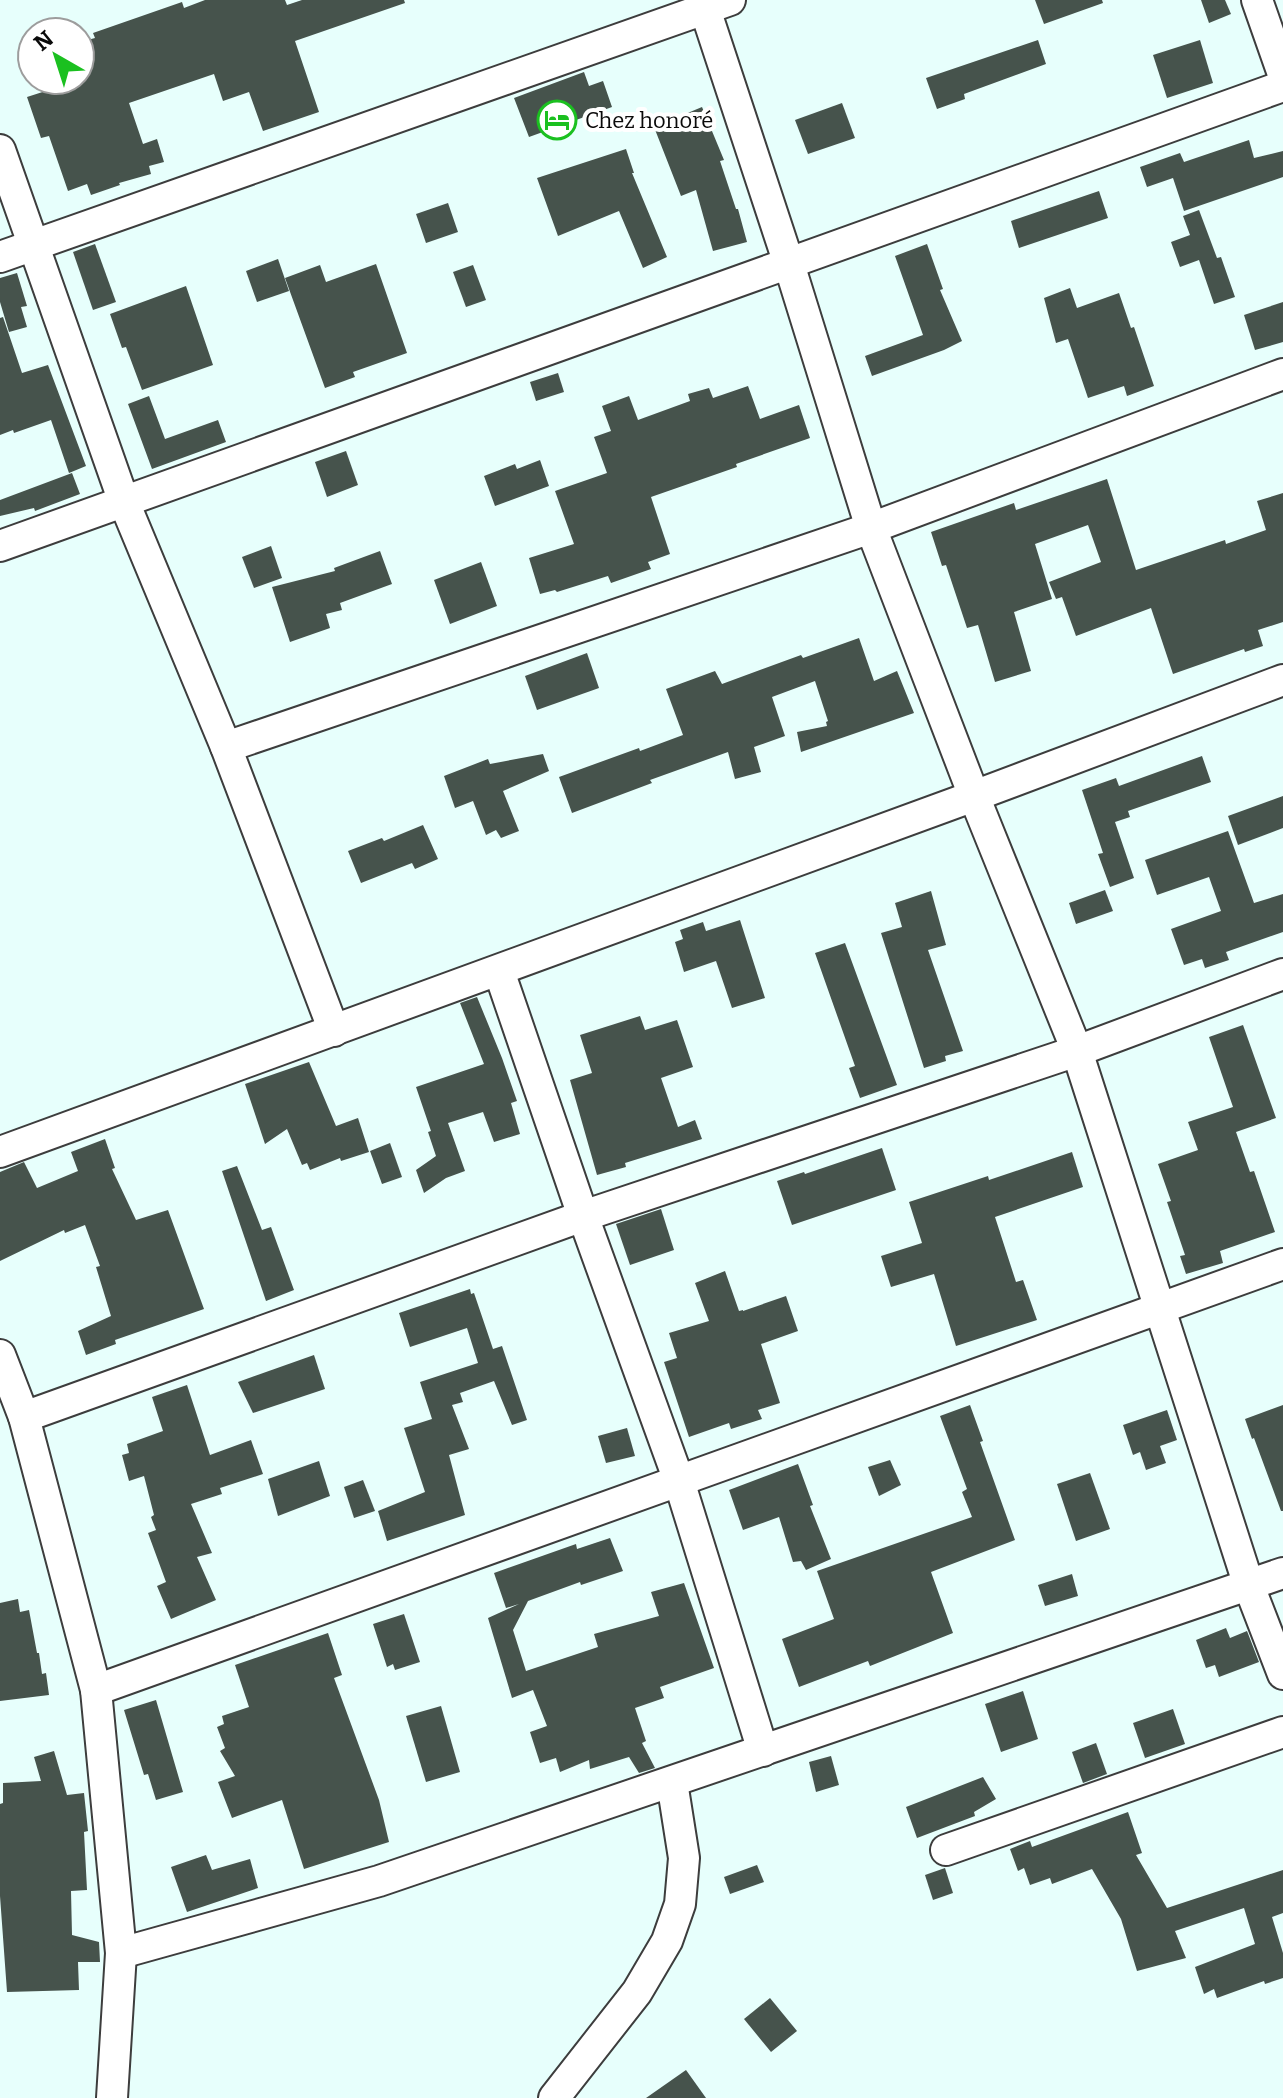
<svg xmlns="http://www.w3.org/2000/svg" width="1283" height="2098" viewBox="0 0 1283 2098" font-family="Bitter,serif">
  <style>
    .building { fill: #46534c }
    .lines { fill: none; stroke-linecap: round; stroke-linejoin: round }
    .minor-casing { stroke: #3d3d3d; stroke-width: 34 }
    .minor { stroke: #fff; stroke-width: 30 }
    .labels { text-anchor: middle; dominant-baseline: central; stroke-width: 8; stroke-linejoin: round; paint-order: stroke }
    .poi-label { font-size: 22px; fill: #0a0a0a; stroke: #fff; text-anchor: start }
  </style>
  <rect width="100%" height="100%" fill="#e7fffc"/>
  <!-- building -->
  <g class="building">
    <polygon points="205,0 285,0 287,5 302,0 404,0 405,3 295,41 319,112 263,131 249,92 223,101 214,74 129,103 143,144 157,139 164,162 149,166 151,174 119,183 120,185 91,195 87,184 68,191 49,136 41,138 27,97 80,80 80,42 95,38 93,33 182,2 184,8"/>
    <polygon points="1035,0 1102,0 1103,3 1044,24"/>
    <polygon points="1201,0 1225,0 1231,14 1209,23"/>
    <polygon points="1038,40 1046,64 964,94 965,99 937,109 926,78"/>
    <polygon points="1200,40 1213,83 1167,98 1153,55"/>
    <polygon points="584,72 589,86 603,81 612,107 529,137 514,98"/>
    <polygon points="842,103 855,138 808,154 795,120"/>
    <polygon points="702,107 724,160 720,161 736,209 738,209 747,242 713,251 696,190 681,196 654,127"/>
    <polygon points="1249,140 1254,158 1283,151 1283,177 1184,211 1173,178 1147,187 1140,167 1180,153 1184,162"/>
    <polygon points="626,149 634,173 632,173 667,257 643,268 619,211 558,236 537,178"/>
    <polygon points="1099,191 1108,218 1019,248 1011,221"/>
    <polygon points="448,203 458,232 426,243 416,214"/>
    <polygon points="1199,210 1217,258 1221,257 1235,297 1214,304 1199,260 1180,267 1171,242 1190,235 1183,216"/>
    <polygon points="95,244 116,302 93,310 73,252"/>
    <polygon points="927,244 943,289 940,290 962,341 944,350 872,376 865,356 923,335 895,256"/>
    <polygon points="278,259 289,291 257,302 246,271"/>
    <polygon points="376,264 407,353 353,372 355,377 325,388 285,278 320,265 326,282"/>
    <polygon points="473,265 486,300 466,307 453,272"/>
    <polygon points="17,273 27,306 21,307 27,327 9,332 0,302 0,278"/>
    <polygon points="186,286 213,365 142,390 126,347 122,348 110,314"/>
    <polygon points="1070,288 1077,308 1119,293 1131,328 1134,327 1154,386 1127,396 1124,386 1088,398 1068,339 1056,343 1044,298"/>
    <polygon points="1283,302 1283,342 1255,350 1244,315"/>
    <polygon points="3,317 22,373 48,365 86,466 69,473 51,420 14,433 13,430 0,435 0,318"/>
    <polygon points="558,373 564,392 536,401 530,382"/>
    <polygon points="748,386 760,419 799,405 810,438 736,464 737,467 651,497 670,554 648,562 651,569 611,583 608,576 557,592 555,590 540,594 529,558 574,544 555,491 607,473 594,437 611,431 602,406 629,396 638,420 690,401 688,394 709,388 713,398"/>
    <polygon points="149,396 165,439 218,420 226,442 152,469 128,404"/>
    <polygon points="346,451 358,485 327,497 315,462"/>
    <polygon points="540,460 549,486 495,506 484,476 515,464 517,469"/>
    <polygon points="72,473 80,494 35,511 34,508 0,516 0,500"/>
    <polygon points="1107,479 1136,570 1225,540 1226,544 1266,530 1257,501 1283,493 1283,622 1258,630 1263,646 1245,652 1244,649 1173,674 1151,608 1076,636 1062,597 1056,599 1049,582 1101,562 1088,525 1035,544 1052,599 1014,612 1031,671 995,682 978,625 967,628 946,565 942,566 931,532 1014,503 1016,510"/>
    <polygon points="271,546 282,578 254,588 242,557"/>
    <polygon points="380,551 392,584 340,603 342,610 326,614 330,628 290,642 272,587 335,571 334,568"/>
    <polygon points="481,562 497,606 450,624 434,580"/>
    <polygon points="859,638 874,681 897,671 914,713 801,752 797,732 827,726 826,722 828,721 815,681 772,697 785,736 754,747 761,772 735,779 728,752 650,780 652,783 572,813 559,777 639,748 640,751 683,735 666,689 715,671 722,684 801,655 803,658"/>
    <polygon points="587,653 599,688 537,710 525,676"/>
    <polygon points="543,754 549,771 503,791 519,831 501,838 496,830 486,835 473,801 455,808 444,776 488,759 490,764"/>
    <polygon points="1202,756 1211,782 1128,811 1130,817 1115,822 1134,878 1110,887 1098,854 1103,853 1082,790 1116,778 1119,786"/>
    <polygon points="1283,796 1283,828 1238,845 1228,816"/>
    <polygon points="423,825 438,859 415,869 412,863 361,883 348,851 382,838 384,841"/>
    <polygon points="1228,831 1254,903 1283,894 1283,932 1226,952 1229,960 1205,968 1202,959 1184,965 1171,929 1221,911 1209,877 1157,895 1145,860"/>
    <polygon points="1105,890 1113,911 1076,924 1069,903"/>
    <polygon points="931,891 946,945 928,950 963,1051 945,1056 946,1061 924,1068 881,933 902,927 895,903"/>
    <polygon points="740,920 765,998 732,1008 716,961 684,972 675,942 683,939 680,930 703,922 706,931"/>
    <polygon points="845,943 897,1085 860,1098 849,1068 855,1066 815,953"/>
    <polygon points="477,997 502,1058 517,1101 511,1103 520,1134 494,1142 483,1112 448,1123 465,1171 446,1178 424,1193 416,1170 436,1156 428,1132 431,1131 416,1087 484,1064 460,1003"/>
    <polygon points="640,1016 645,1030 677,1020 693,1067 661,1078 678,1127 695,1120 702,1139 625,1163 626,1167 597,1175 570,1080 592,1073 580,1035"/>
    <polygon points="1243,1025 1276,1118 1236,1132 1250,1172 1254,1171 1275,1232 1220,1251 1223,1263 1186,1274 1180,1256 1185,1255 1167,1202 1171,1201 1158,1164 1198,1150 1188,1122 1233,1107 1209,1037"/>
    <polygon points="309,1062 336,1126 358,1118 369,1152 341,1161 340,1158 310,1170 307,1163 302,1165 287,1129 265,1144 245,1084"/>
    <polygon points="105,1139 115,1168 112,1169 136,1220 168,1210 204,1309 115,1340 116,1344 86,1355 78,1331 111,1316 96,1267 100,1266 85,1225 65,1233 64,1230 0,1261 0,1172 24,1162 37,1188 78,1171 71,1152"/>
    <polygon points="390,1143 402,1177 382,1184 370,1151"/>
    <polygon points="882,1148 896,1190 792,1225 777,1181 804,1172 805,1174"/>
    <polygon points="1072,1152 1083,1187 995,1217 1016,1282 1023,1280 1037,1320 956,1346 934,1274 891,1287 881,1256 922,1243 909,1202 988,1176 989,1180"/>
    <polygon points="237,1166 262,1230 271,1227 294,1290 266,1301 222,1171"/>
    <polygon points="661,1209 674,1250 630,1265 616,1224"/>
    <polygon points="725,1271 739,1311 743,1310 743,1311 786,1296 798,1331 761,1344 780,1403 758,1410 762,1419 731,1429 729,1423 689,1437 664,1362 677,1358 669,1333 709,1321 695,1283"/>
    <polygon points="470,1289 471,1294 474,1293 493,1349 502,1346 527,1420 512,1425 494,1381 460,1393 463,1402 452,1405 469,1449 449,1455 465,1515 387,1541 378,1511 425,1492 404,1428 432,1419 420,1382 478,1363 467,1328 410,1347 399,1313"/>
    <polygon points="314,1355 325,1389 253,1413 238,1382"/>
    <polygon points="187,1385 210,1455 251,1440 263,1474 220,1488 222,1494 191,1504 212,1553 197,1557 216,1600 171,1619 157,1586 166,1582 148,1533 156,1530 151,1517 154,1515 144,1476 129,1481 122,1455 129,1453 127,1444 163,1431 152,1397"/>
    <polygon points="970,1405 983,1441 980,1442 1015,1540 931,1572 953,1633 870,1666 868,1661 799,1687 782,1639 834,1619 817,1571 972,1517 962,1492 967,1489 940,1416"/>
    <polygon points="1283,1405 1283,1511 1281,1511 1254,1438 1252,1439 1245,1419"/>
    <polygon points="1167,1410 1177,1440 1160,1446 1166,1463 1146,1470 1140,1452 1133,1455 1123,1425"/>
    <polygon points="627,1428 635,1456 606,1463 598,1436"/>
    <polygon points="890,1460 901,1485 879,1496 868,1467"/>
    <polygon points="319,1461 330,1496 278,1516 268,1479"/>
    <polygon points="798,1464 813,1505 810,1506 831,1559 806,1570 801,1561 793,1562 779,1517 743,1530 729,1490"/>
    <polygon points="1090,1473 1110,1529 1076,1541 1057,1484"/>
    <polygon points="363,1480 375,1511 354,1518 344,1487"/>
    <polygon points="610,1538 623,1571 581,1585 580,1582 528,1601 513,1630 526,1671 598,1647 594,1634 659,1616 651,1592 684,1583 714,1668 660,1687 664,1698 635,1708 646,1741 642,1743 655,1768 639,1773 629,1757 590,1769 589,1760 560,1772 556,1758 540,1763 530,1732 547,1726 533,1690 512,1698 488,1618 519,1604 506,1608 494,1573 576,1544 577,1549"/>
    <polygon points="1072,1574 1078,1596 1045,1606 1038,1585"/>
    <polygon points="18,1599 20,1612 29,1610 37,1653 39,1653 42,1674 46,1673 49,1695 0,1701 0,1603"/>
    <polygon points="404,1614 420,1662 395,1670 393,1664 387,1667 373,1624"/>
    <polygon points="1226,1628 1230,1638 1247,1631 1259,1662 1219,1677 1215,1665 1206,1668 1196,1640"/>
    <polygon points="328,1633 342,1675 334,1678 379,1800 389,1842 304,1869 282,1800 232,1818 218,1782 235,1776 220,1751 225,1748 217,1727 224,1724 222,1716 249,1707 235,1665"/>
    <polygon points="1023,1691 1038,1739 1001,1752 985,1704"/>
    <polygon points="156,1700 183,1792 156,1800 148,1774 144,1775 124,1710"/>
    <polygon points="441,1706 460,1772 426,1782 406,1716"/>
    <polygon points="1173,1709 1185,1744 1145,1758 1133,1723"/>
    <polygon points="1096,1743 1107,1774 1083,1783 1072,1752"/>
    <polygon points="54,1751 67,1795 84,1793 88,1831 84,1832 87,1890 71,1891 72,1935 99,1942 100,1962 78,1962 79,1990 7,1992 0,1896 0,1804 3,1803 3,1783 41,1781 34,1757"/>
    <polygon points="831,1756 839,1785 816,1792 809,1762"/>
    <polygon points="983,1777 996,1799 974,1812 975,1816 917,1838 906,1807"/>
    <polygon points="1128,1812 1142,1853 1136,1855 1167,1908 1283,1870 1283,1913 1272,1917 1283,1953 1283,1978 1265,1984 1264,1981 1217,1998 1214,1989 1204,1994 1195,1967 1255,1944 1244,1908 1175,1931 1186,1958 1137,1971 1121,1919 1092,1869 1052,1884 1050,1878 1030,1885 1024,1868 1018,1871 1010,1849 1030,1841 1032,1847"/>
    <polygon points="206,1855 212,1870 250,1859 258,1888 187,1912 171,1867"/>
    <polygon points="757,1865 764,1882 730,1894 724,1877"/>
    <polygon points="945,1868 953,1893 933,1900 925,1875"/>
    <polygon points="770,1998 797,2031 771,2052 744,2019"/>
    <polygon points="686,2070 706,2098 646,2098"/>
  </g>
  <g class="lines">
    <!-- minor casing -->
    <g class="minor-casing">
      <g id="minor">
        <polyline points="702,0 789,264 871,528 974,796 1077,1051 1249,1586 1283,1674"/>
        <polyline points="1257,0 1283,74"/>
        <polyline points="0,150 124,502 226,747 334,1031"/>
        <polyline points="0,257 730,0"/>
        <polyline points="0,546 1283,86"/>
        <polyline points="226,747 871,528 1283,374"/>
        <polyline points="499,971 583,1216 679,1481 763,1751"/>
        <polyline points="0,1152 974,796 1283,680"/>
        <polyline points="0,1355 24,1417 96,1690 121,1953 112,2098"/>
        <polyline points="24,1417 583,1216 1077,1051 1283,974"/>
        <polyline points="96,1690 1283,1264"/>
        <polyline points="946,1850 1283,1732"/>
        <polyline points="121,1953 379,1881 1283,1573"/>
        <polyline points="554,2098 637,1992 667,1941 680,1904 684,1858 672,1782"/>
      </g>
    </g>
    <!-- minor -->
    <use href="#minor" class="minor"/>
  </g>
  <!-- icons -->
  <defs>
    <g id="hotel-ring" transform="scale(2)"><circle r="9.5" fill="#fff" stroke="#1bc020" stroke-width="1.5"/><path d="M-6-4.5h1.5V1H6V5H4.5V3h-9V5H-6ZM-4 0a1.8 1.8 0 1 1 3.6 0ZM.5 0V-2.5h3Q6-2.5 6 0Z" fill="#1bc020"/></g>
  </defs>
  <g fill-rule="evenodd">
    <use href="#hotel-ring" x="557" y="120"/>
  </g>
  <g class="labels">
    <!-- poi labels -->
    <g class="poi-label">
      <text x="585" y="120">Chez honoré</text>
    </g>
  </g>
  <!-- north arrow -->
  <g transform="translate(56 56) rotate(321)"><circle r="38" fill="#ffffff" stroke="#9d9d9d" stroke-width="2"/>
  <path d="M0-6L14 30L0 20L-14 30Z" fill="#1bc020"/>
  <text y="-12" font-size="22" font-weight="bold" text-anchor="middle" fill="#0a0a0a">N</text>
  </g>
</svg>
